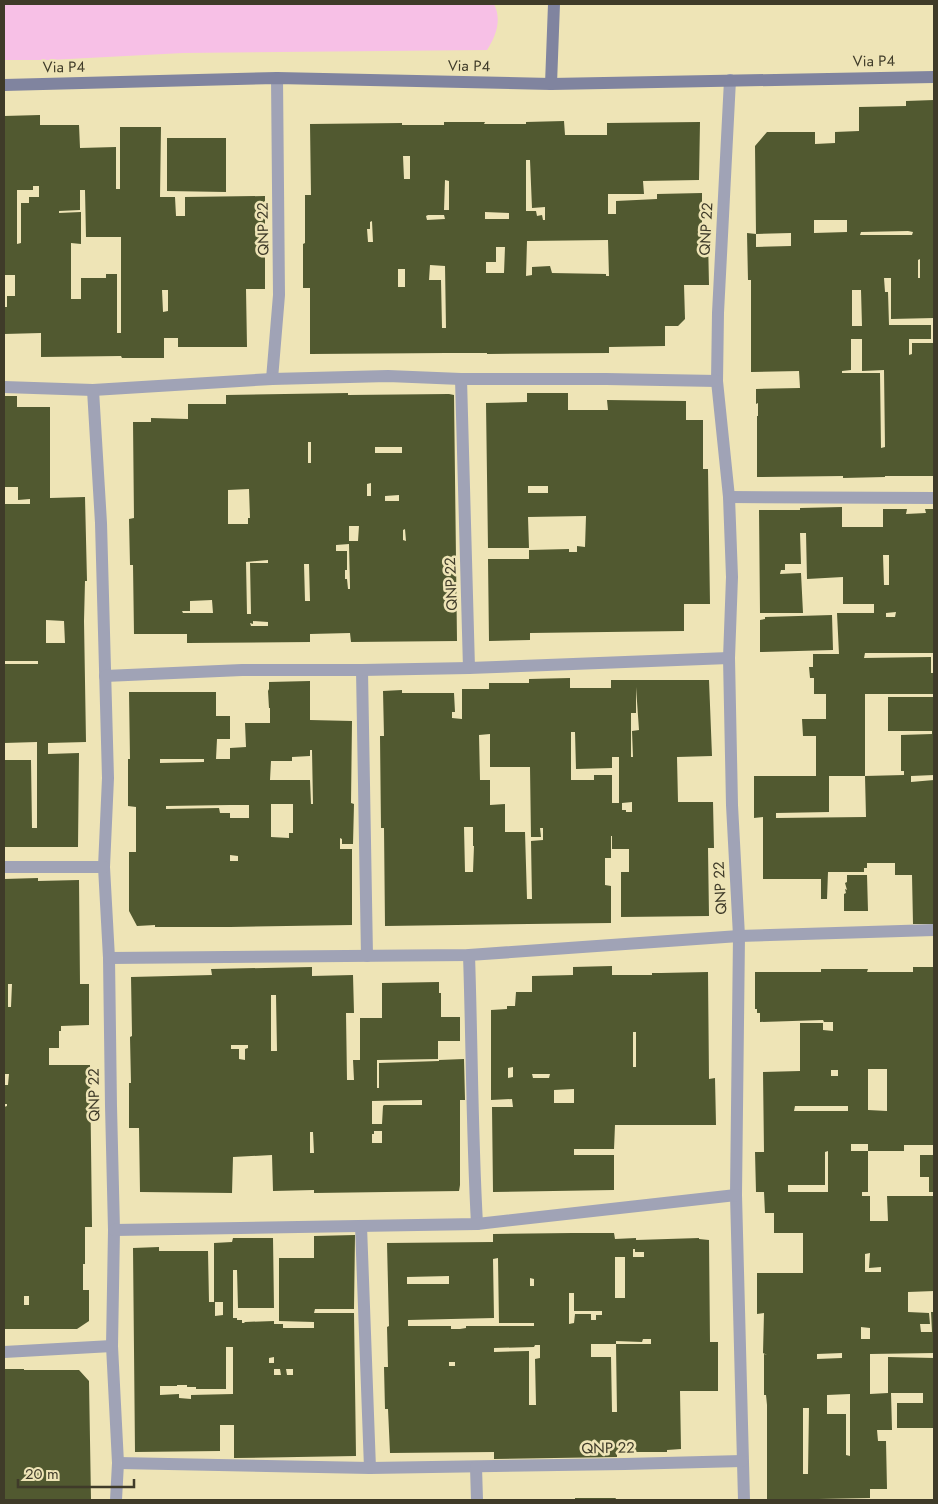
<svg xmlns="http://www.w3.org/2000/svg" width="938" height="1504" viewBox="0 0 938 1504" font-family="Jost,sans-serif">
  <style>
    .green { fill: #f7c0e6 }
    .building { fill: #515930; fill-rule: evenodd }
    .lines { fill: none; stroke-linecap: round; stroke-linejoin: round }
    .street { stroke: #a0a3b6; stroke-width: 12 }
    .secondary { stroke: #80849f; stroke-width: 12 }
    .labels { text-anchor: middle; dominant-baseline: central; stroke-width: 5; stroke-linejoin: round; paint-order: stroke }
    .street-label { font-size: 15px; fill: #3f3b29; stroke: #eee4b6 }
  </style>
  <rect width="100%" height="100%" fill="#eee4b6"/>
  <!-- green -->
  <path class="green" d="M4 4H494C502 20 496 36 487 50L183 53 50 60H4Z"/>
  <!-- building -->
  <g class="building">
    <path d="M934 100V318L891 319V278H884L885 292H888L889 325H931V339H909V355L912 354V343H934V476H885V477L843 478V476L757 477V416H758V403L756 404V389L800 388 799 371 751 372V280H748L747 233 756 234V247L791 246V233L756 234 755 146 767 132H815V144L835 143V132L859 131V107L906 106V101ZM814 220H847V232L814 233ZM908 231 913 232 912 235H860L861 232ZM920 259V278H918V260ZM852 290H861L862 326H852ZM851 339H862V371L884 370 885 447 881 448 880 373H842V371L851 370Z"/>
    <path d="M40 115V125H79L80 148 116 147V189H120V127H161L160 197H175L176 216H185V197L265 196V289H246L247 347H178V338H164V358H122L121 356 41 357V333L4 334 5 307H7V296H15V275H4V116ZM33 186H39V197H29V203H21V243L17 244V190H33ZM80 190H85L86 237H121V333H117V274H106V278H81V299H71V243L81 244V212L59 213V211L80 210ZM162 290H168V311L163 312Z"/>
    <path d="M564 121 565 135H607V123L700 122 699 180 643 181 644 194H608V214H616V201L657 199V194L702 193V239H708L709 285H684L685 319 678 326H665V346L609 347V353L487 354V353H446L310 354V288H303V244L305 243V195H311L310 124 402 123V125H444V122H485L484 124H526V122ZM403 156H410V179H404ZM526 160H530L532 208 545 207V220H543L542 215 537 216 536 211H526ZM445 180 449 181V210H444ZM485 212 509 213V219H485ZM428 215H444L445 219 427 220 426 216ZM372 221 373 242H368L367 229H370V222ZM608 240 609 276H606V274L552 273 550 266 532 267V275L526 276 527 241ZM496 247H505L504 273H486V262H496ZM430 265 445 266 446 328H442L441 280H429ZM398 269H405V287H398Z"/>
    <polygon points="167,138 226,138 226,192 167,191"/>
    <path d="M348 393V395L449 394 454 395 457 641 351 642 350 633 310 634V642L187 643V634H134L133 565H130L129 519 134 518 133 422H151V418L188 419V404H226V395ZM308 442H311V463H308ZM375 447H402V453H375ZM371 483V496H367V484ZM249 489 250 518H248V524H228V490ZM399 495V501H385V496ZM349 526H359L358 541H349ZM405 529 406 541 403 540V530ZM349 544 350 586V589H348L347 579H345V570H347V551H336V545ZM268 560V563H250L251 614H247L246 562ZM304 564H309L310 601H305ZM190 601 212 600 213 613H183L182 611H190ZM253 621 268 622V626H251L250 623 253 624Z"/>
    <path d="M527 393H568V410H608L607 400 686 401V420H703V469H708L710 604H684V631L530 633V640L489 641 488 559H529V550L569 549V552H577V546L585 547 586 516 528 517 529 548H488L486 403 527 402ZM528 486H548V493H528Z"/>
    <path d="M4 396H17V407H50V498L85 497 87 581H85L84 621 86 742 48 743V754L79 753 78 847H4V760H31L32 828H37V742L4 743V664H38V661H4V504H30V499L18 500V487H4ZM46 620 64 621 65 643H46Z"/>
    <path d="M842 507V527H883V509H907L906 514 926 513 925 509H934V653H865L864 658 931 657V673H934V694H865V776H829V812L776 813V818L866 817 865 776 904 775V771H901V735L932 734V731H888V697H934V775L911 776V782L934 780V924H913L912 875H895V863H867V868H864V872H828L827 899H821V879H763V817L754 818V776H816V736H803L802 719H826V694H814V678H810L809 667H813V654H839L837 613H874V604H843V577L807 579 806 533H800L801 564H785V570H781L780 574 801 573 803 613H760L759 510H800V508ZM883 555H889V585H884ZM896 612 895 617H886V613Z"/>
    <polygon points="832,615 833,650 760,652 760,620 765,619 765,617"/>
    <path d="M570 678V688H611V680H709L712 756 677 757 678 802H713L714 848H708L709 916 621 917V872H629V849H612V836H611V858H605V885L611 886V923L385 926 384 828H381L380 736H384L383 691 402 690V693H454L455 712H452V718L462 719V689H489V683H529V679ZM636 687 639 730 632 731 633 757H631V713H636ZM571 732H575L576 769 612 768V757H619V803H612V775H594V780H571ZM490 734V767H530L531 837H541L540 828H543V840L531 841 532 899H527L525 832H505V804L490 805V780H480L479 735ZM632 802V812H626V810H622V803ZM464 827H473V846H474L473 872H465Z"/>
    <path d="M310 681V720L352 721 351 803 354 804 353 844H342V839L340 838V849H352V925L230 927H155V925L137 926 129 911V852H136V807L128 806V759H130L129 692H216V716H230V739H217L216 759H230V748L246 747 245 723H270V708H269L268 691 269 689V682ZM310 750H312L313 804H311L310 780H270L271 761H292V757L310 756ZM160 759H204V762L160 763ZM271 804H293V833H289V838L271 837ZM230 805H249V818H230V813H220L219 808 166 809V806ZM230 855 238 856V861H230Z"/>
    <polygon points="847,875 867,875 868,911 844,911 844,894 846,893 845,889 847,890 845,883 847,882"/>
    <path d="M38 878V881L79 880 80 984H89V1025L61 1026V1031H59V1048H49V1065H90L92 1227H85V1264H83V1290H89V1321L77 1329H4V1107L7 1106V1104H4V1089H5V1085H8L9 1074H4V879ZM8 984H12L11 1007H8ZM24 1296H29V1305H24Z"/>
    <path d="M612 966V975H652V973H661L708 972 709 1079 715 1078 716 1125H615L614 1149H574V1155H614V1190L493 1192 492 1107H513L512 1099 491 1100V1010L507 1009V1006H515L516 992H532V976L573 975V967ZM633 1032H636V1067H633ZM513 1067V1077L508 1078V1068ZM532 1074H550L549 1078H533ZM574 1089V1103H554V1090Z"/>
    <path d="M312 967V976L353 975 354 1013H346L347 1080H354L353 1060H360V1018H382V983L439 982V993H441V1017H460V1041H438V1059L377 1060V1088H379V1063L439 1061V1060L464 1059 465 1100H460V1185L459 1191 314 1193V1190L273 1191 272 1155 233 1157 232 1193 140 1192 139 1128H129V1083H131L130 1037 132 1036V1034L131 977 212 975 211 969ZM271 995H276L277 1051H271ZM231 1045H248V1048L245 1049V1060L239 1059V1049H231ZM422 1100V1105H384L383 1106 382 1124H372V1101ZM374 1131H382V1143H372V1134H374ZM310 1132H313L314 1153H310Z"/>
    <path d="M913 967H934V1145H904V1151H868V1192H862V1196H870V1221H888L887 1196H934V1291L908 1292V1312L929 1313 930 1324H920L921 1332H932L931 1312H934V1353L870 1354V1394L888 1393V1357L934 1358V1428H897V1403H923V1393H891L892 1430H877L878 1441H886L887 1489H870V1498L767 1500V1405L766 1395H764V1354L767 1355 763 1353 764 1313 757 1314V1273H803V1233H774V1213H765L764 1192H756L755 1152H764L763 1072 800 1071V1023H823V1030L833 1031V1022H824L823 1020 760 1022V1013H757V1009H755V972H821V969H868L867 972H913ZM868 1069H887V1111L868 1110ZM831 1070H838V1076H831ZM795 1106H848V1111H794ZM851 1144H868V1151H851ZM828 1151V1192H788V1185H825V1152ZM870 1253 869 1268 881 1267V1272H865V1254ZM861 1327 870 1328V1339H861ZM842 1353V1358L817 1359V1354ZM850 1394V1456L846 1455V1414H827V1395ZM803 1408H809L808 1474H803Z"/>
    <polygon points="920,1155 934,1155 934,1192 929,1192 929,1177 920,1177"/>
    <path d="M573 1233H614L615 1239 636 1238V1240L699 1238V1239L709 1240 710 1342H718V1391H680L681 1449 667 1450V1452H617V1457L494 1459V1452L390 1453 388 1409H385L384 1367H388L387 1327 389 1326 387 1243 493 1242V1234ZM633 1249H635V1252H644V1257H633ZM615 1257H625V1298H615ZM498 1258 499 1323H534V1326H466V1328L460 1329H451V1326H408V1320L494 1318 493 1259ZM449 1276V1284H407V1277ZM530 1278 534 1279V1286H530ZM569 1293H574V1311H602V1315H596V1320H591V1314H575L574 1323 569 1324ZM643 1339H651V1344H616V1341L642 1342ZM591 1344H616L617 1412H612L611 1357H591ZM535 1345H540V1358L535 1359 536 1405H529V1351L494 1352V1348L534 1347ZM449 1362H455V1366H449Z"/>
    <path d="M355 1235 354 1309H315L314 1313H354L356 1456 234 1458V1425H220V1451L135 1452 133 1248 159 1247V1251H208L209 1302H215V1316L223 1315V1302H214V1243L232 1242 233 1238H273L274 1308H238L237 1270H233V1318H237V1320H242V1323H244L245 1322 274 1321V1324H283V1328H314V1322L279 1321V1258H314V1236ZM226 1347H233V1394L191 1395V1399L179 1398V1394L160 1395V1386H177V1385H187V1387H196V1389H226ZM274 1357V1363H269V1358ZM274 1369H280L281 1375H274ZM286 1369H293V1375H287Z"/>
    <polygon points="4,1369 24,1369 24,1370 79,1370 89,1381 91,1500 4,1500"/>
    <polygon points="575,1498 616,1498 615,1500 575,1500"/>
  </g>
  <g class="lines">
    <!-- street -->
    <g class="street">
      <polyline points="730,80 718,313 717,381 729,497 732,577 729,658 732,805 739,936 736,1195 744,1500"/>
      <polyline points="272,379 279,295 277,78"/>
      <polyline points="461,379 469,668"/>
      <polyline points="4,387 93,390 272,379 388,376 461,379 606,379 717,381"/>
      <polyline points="93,390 101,523 108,778 104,867 109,958 111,1106 114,1230 112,1346 118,1463 116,1500"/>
      <polyline points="729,497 934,498"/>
      <polyline points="362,670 367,956"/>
      <polyline points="105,676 242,670 362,670 469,668 729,658"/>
      <polyline points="4,867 104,867"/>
      <path d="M469 955C472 1045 472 1135 477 1224"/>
      <polyline points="109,958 469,955 739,936 934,930"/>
      <polyline points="361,1226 370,1468"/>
      <polyline points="114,1230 477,1224 736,1195"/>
      <polyline points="4,1352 112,1346"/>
      <polyline points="118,1463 370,1468 625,1464 742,1461"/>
      <polyline points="476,1467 477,1500"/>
    </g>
    <!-- secondary -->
    <g class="secondary">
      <polyline points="551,84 554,4"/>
      <polyline points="4,85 277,78 551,84 934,77"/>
    </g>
  </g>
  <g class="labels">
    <!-- street labels -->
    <g class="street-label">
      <text transform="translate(874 61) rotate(-1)">Via P4</text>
      <text transform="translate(469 66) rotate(1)">Via P4</text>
      <text transform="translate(64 67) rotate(-1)">Via P4</text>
      <text transform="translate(263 229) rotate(-91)">QNP 22</text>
      <text transform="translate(706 229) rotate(-87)">QNP 22</text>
      <text transform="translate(451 584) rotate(-92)">QNP 22</text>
      <text transform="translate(720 888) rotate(-93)">QNP 22</text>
      <text transform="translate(94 1095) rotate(-91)">QNP 22</text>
      <text transform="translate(608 1448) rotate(-1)">QNP 22</text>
    </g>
  </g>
  <!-- border -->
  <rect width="938" height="1504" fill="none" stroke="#3f3b29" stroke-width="10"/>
  <!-- scale -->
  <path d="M18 1479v8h116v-8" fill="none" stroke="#3f3b29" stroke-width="2.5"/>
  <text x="25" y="1479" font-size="15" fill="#3f3b29" stroke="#eee4b6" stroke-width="4" paint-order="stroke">20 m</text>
</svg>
